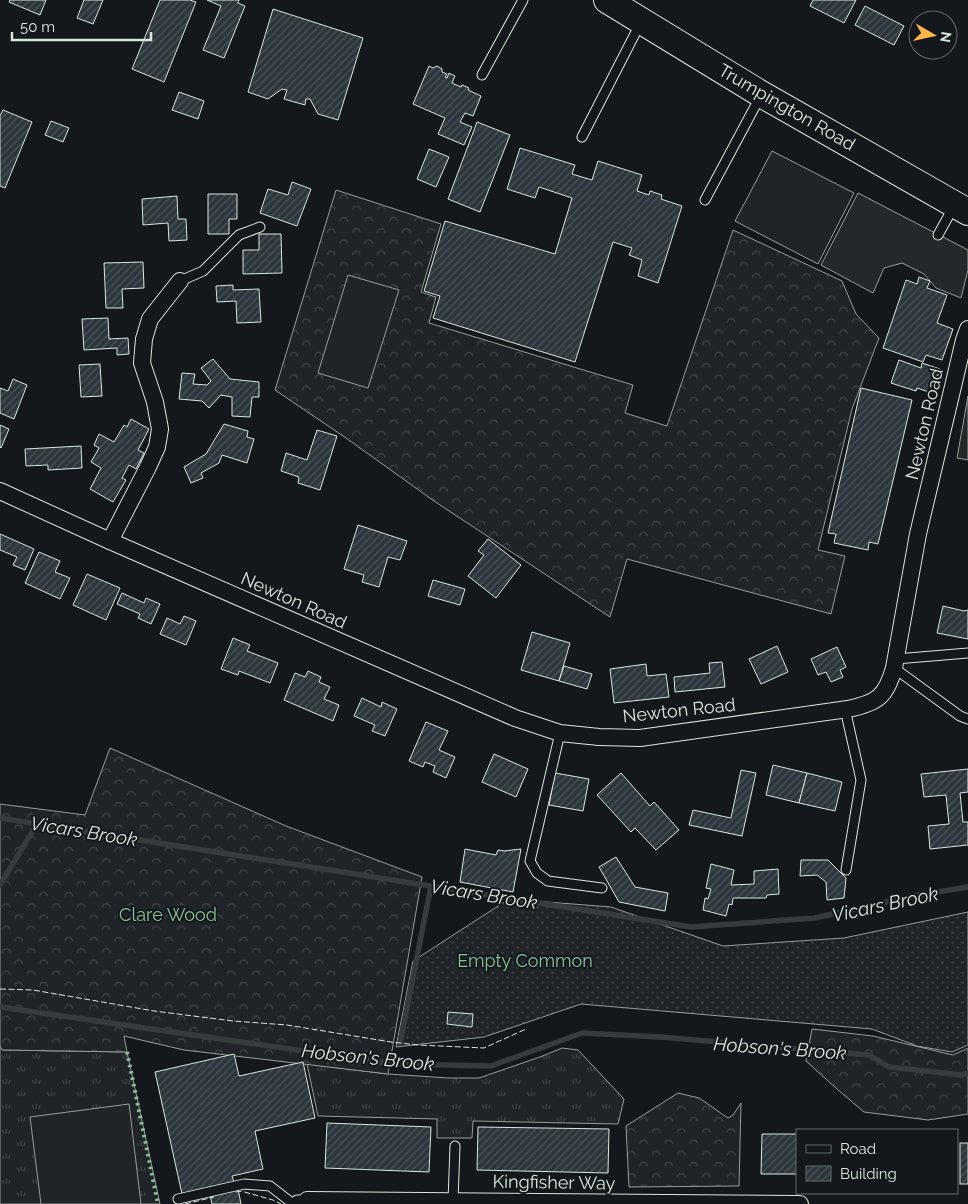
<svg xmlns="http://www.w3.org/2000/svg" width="968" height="1204" viewBox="0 0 968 1204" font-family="Raleway,sans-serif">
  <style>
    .grass { fill: url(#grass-tufts); stroke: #939e99 }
    .forest { fill: url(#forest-crowns); stroke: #939e99 }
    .garden { fill: url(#garden-dots); stroke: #939e99 }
    .pitch { fill: #202428; stroke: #939e99 }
    .parking { fill: #24282b; stroke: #939e99 }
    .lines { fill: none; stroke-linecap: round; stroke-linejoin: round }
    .stream { stroke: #363b3e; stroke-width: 5.5 }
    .building { fill: url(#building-hatch); stroke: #d8e6dc }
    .lane-casing { stroke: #d8e6dc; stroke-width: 11 }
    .street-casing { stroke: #d8e6dc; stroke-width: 18 }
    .primary-casing { stroke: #d8e6dc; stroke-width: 28 }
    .lane { stroke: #14181c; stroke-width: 9 }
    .street { stroke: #14181c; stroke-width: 16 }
    .primary { stroke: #14181c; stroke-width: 26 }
    .hedge { stroke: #8ac095; stroke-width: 4; stroke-dasharray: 2.5 4; stroke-linecap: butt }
    .fence { stroke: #d8e6dc; stroke-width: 1; stroke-dasharray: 6 2.5; stroke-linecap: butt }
    .labels { text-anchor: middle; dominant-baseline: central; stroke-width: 4; stroke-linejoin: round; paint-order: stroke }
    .street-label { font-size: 18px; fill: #d8e6dc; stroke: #14181c }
    .park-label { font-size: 18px; fill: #8ac095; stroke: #14181c }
    .water-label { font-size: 19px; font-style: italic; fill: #d8e6dc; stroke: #14181c }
  </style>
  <defs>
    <pattern id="grass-tufts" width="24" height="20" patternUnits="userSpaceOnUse" patternTransform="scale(1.25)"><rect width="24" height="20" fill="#202428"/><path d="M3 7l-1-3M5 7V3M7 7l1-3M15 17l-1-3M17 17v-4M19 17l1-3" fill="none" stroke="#404447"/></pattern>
    <pattern id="forest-crowns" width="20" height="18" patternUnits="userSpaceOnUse" patternTransform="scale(1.25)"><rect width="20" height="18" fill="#202428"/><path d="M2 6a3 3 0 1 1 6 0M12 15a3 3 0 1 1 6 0" fill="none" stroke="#404447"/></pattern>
    <pattern id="garden-dots" width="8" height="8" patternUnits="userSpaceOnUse" patternTransform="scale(1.25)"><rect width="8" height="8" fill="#202428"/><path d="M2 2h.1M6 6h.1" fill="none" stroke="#404447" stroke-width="1.8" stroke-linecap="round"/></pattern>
    <pattern id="building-hatch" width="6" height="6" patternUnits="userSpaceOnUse" patternTransform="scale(1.25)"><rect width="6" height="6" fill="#2c363c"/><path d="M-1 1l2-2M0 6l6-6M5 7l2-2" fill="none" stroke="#4a5358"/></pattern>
  </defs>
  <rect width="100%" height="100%" fill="#14181c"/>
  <!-- grass -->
  <g class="grass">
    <polygon points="0,1046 3,1050 127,1052 160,1204 0,1204"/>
    <polygon points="562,1048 578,1050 624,1099 618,1124 473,1121 472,1138 437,1138 437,1119 318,1116 307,1064 388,1074 448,1078 479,1078 540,1057"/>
  </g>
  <!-- forest -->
  <g class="forest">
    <polygon points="336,190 441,224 421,292 436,297 429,323 633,385 625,413 667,426 733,230 842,281 856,314 879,338 852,409 818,550 845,556 831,614 627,559 610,617 434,501 346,438 275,390"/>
    <polygon points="110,748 286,826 422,877 388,1074 184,1050 124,1036 127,1052 2,1050 0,1046 0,804 85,815"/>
    <polygon points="812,1029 873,1036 953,1055 968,1048 968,1114 928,1120 864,1112 837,1089 806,1061"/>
    <polygon points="678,1093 699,1098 728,1118 733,1115 741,1103 739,1186 629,1187 626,1126"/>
  </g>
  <!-- garden -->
  <polygon class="garden" points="509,899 611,907 723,946 844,938 968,912 968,1045 952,1052 917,1046 872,1029 581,1004 484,1037 396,1047 413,961"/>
  <!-- pitch -->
  <g class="pitch">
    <polygon points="772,151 854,193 818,264 735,221"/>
    <polygon points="348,275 399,290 368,388 318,373"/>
    <polygon points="129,1104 141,1204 41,1204 30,1117"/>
  </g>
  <!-- parking -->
  <g class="parking">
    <polygon points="858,193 968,250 968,270 961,298 936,288 924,274 902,263 884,268 873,293 821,265"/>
    <polygon points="968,396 968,460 957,458"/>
  </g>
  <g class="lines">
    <!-- stream -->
    <g class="stream">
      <polyline points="0,818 691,927 815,918 913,896 968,887"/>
      <polyline points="0,885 37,824"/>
      <polyline points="0,1007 393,1064 491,1066 582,1033 661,1037 869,1055 889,1067 962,1075 968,1073"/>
      <polyline points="400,1043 431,886"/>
    </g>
  </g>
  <!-- building -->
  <g class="building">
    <polygon points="10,0 46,0 40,15 9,2"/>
    <polygon points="84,0 103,0 93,24 77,18"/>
    <polygon points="160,0 190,0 196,2 164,82 132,69"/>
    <polygon points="207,0 239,0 238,3 245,6 224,58 203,50 221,6"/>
    <polygon points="813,0 856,0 844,23 810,6"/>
    <polygon points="865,6 904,26 894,45 855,25"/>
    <polygon points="273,9 363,38 338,120 318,114 310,99 306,99 305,105 284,99 287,90 282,89 268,99 248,92"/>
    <polygon points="429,66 433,68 437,66 442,69 442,72 447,74 445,77 447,78 449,73 455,76 452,83 461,87 462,85 469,88 468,90 481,96 473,116 465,113 460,122 472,127 464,145 438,134 445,118 413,104"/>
    <polygon points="179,92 204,101 198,119 172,110"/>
    <polygon points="3,110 32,122 5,188 0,186 0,116"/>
    <polygon points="51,121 69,128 63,142 45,135"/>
    <polygon points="477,122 510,135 480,212 448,199"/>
    <polygon points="520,148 575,165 572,174 592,180 598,161 642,175 637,191 649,195 650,191 662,195 661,199 682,206 658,283 638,276 642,260 629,255 632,248 613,242 575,362 433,318 440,296 424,291 445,221 555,254 572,198 539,187 535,198 507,189"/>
    <polygon points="429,149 449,157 436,187 417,179"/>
    <polygon points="292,182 311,189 297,226 260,213 268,189 288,195"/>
    <polygon points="208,194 237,194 237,219 229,219 229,234 208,234"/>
    <polygon points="177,196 178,219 186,219 187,240 169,241 168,223 143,225 142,199"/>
    <polygon points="259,234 281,234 282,273 243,274 243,250 259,250"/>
    <polygon points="143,262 144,288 122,289 123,308 106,308 104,263"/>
    <polygon points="919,277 930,281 927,288 947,295 937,323 953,329 942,360 926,355 923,362 883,348 906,280 917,284"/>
    <polygon points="233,285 233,290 259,289 261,322 237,323 236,301 217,302 216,286"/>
    <polygon points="108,318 109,339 128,338 129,354 117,355 117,348 84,350 82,319"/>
    <polygon points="213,359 230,379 259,382 259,397 252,397 250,417 232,416 232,397 221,395 209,408 202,401 179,399 182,373 195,374 193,384 207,385 211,381 201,368"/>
    <polygon points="899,360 921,368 922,363 940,369 932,393 917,388 916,391 891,383"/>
    <polygon points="100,364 102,396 81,397 79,365"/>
    <polygon points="13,379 27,385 14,419 0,413 0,388 8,391"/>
    <polygon points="861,388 912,400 878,544 869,542 868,550 834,543 836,534 828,533"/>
    <polygon points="131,419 149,429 138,450 144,453 136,469 129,465 122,478 126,480 113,502 90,489 101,468 91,462 99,448 94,445 99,434 114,442 124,425 127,427"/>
    <polygon points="224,424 248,431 247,437 254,439 247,463 222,455 219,463 201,473 203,478 191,483 184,467 206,454"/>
    <polygon points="0,425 9,429 1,448 0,447"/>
    <polygon points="317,430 337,436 320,490 298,483 299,477 281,471 286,453 307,460"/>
    <polygon points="81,446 82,468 48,470 48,465 26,466 25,449"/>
    <polygon points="358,525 407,541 400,560 388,557 379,587 362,582 364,575 344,569"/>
    <polygon points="0,534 34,549 25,570 13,565 17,557 0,550"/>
    <polygon points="488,539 521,565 496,598 468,576 484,555 478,551"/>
    <polygon points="39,552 60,561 55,572 70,578 60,599 25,583"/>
    <polygon points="87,574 120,588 106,620 73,605"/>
    <polygon points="433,580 465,589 460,605 428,596"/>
    <polygon points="122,593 144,603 146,598 160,604 151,624 138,618 140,614 117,604"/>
    <polygon points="943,606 964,611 968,610 968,639 937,633"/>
    <polygon points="184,616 196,621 186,645 160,634 167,618 180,624"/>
    <polygon points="532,632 570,643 559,681 521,670"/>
    <polygon points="233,638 250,645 247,651 278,663 270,683 239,671 238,675 221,669"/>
    <polygon points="777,646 788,672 761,684 749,659"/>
    <polygon points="837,647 846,667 840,670 843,677 831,682 826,672 818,675 811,659"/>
    <polygon points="722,662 725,687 675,692 674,677 710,673 709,663"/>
    <polygon points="646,664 647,676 666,674 669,697 614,703 610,669"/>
    <polygon points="564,666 592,674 587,689 559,681"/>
    <polygon points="308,671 321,677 319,682 330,687 324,699 339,705 333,721 284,700 295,673 305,677"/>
    <polygon points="362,698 381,707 382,702 397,709 385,736 372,731 375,725 354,716"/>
    <polygon points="426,722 448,731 439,750 455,757 446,778 433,772 435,766 425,762 423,767 409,761"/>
    <polygon points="494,754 528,769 516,797 482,782"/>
    <polygon points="773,765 807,773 799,803 766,795"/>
    <polygon points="968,769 968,792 960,793 963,822 968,822 968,845 930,849 928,826 949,824 946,795 924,797 921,774"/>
    <polygon points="741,770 756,773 742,836 689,825 693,810 731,818"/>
    <polygon points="555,773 589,779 583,811 549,805"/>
    <polygon points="621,773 650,806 654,802 679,830 656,850 635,828 631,832 597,795"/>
    <polygon points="807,773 842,782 835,811 799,803"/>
    <polygon points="465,849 496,855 498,850 504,851 521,849 513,892 460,882"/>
    <polygon points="616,857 635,887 668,893 665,911 619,902 599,867"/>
    <polygon points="801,860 828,860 846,878 844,898 827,900 826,882 817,875 800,876"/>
    <polygon points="711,864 734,870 731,885 754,884 754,871 778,869 779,894 767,895 766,898 733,898 732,905 729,904 726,916 703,910 705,898 708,899 711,889 706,888"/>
    <polygon points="448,1012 473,1014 472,1027 447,1024"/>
    <polygon points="234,1054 239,1076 303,1062 315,1118 255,1131 263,1169 232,1176 234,1182 182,1194 155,1072"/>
    <polygon points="327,1123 431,1127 429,1172 325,1168"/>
    <polygon points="478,1127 609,1129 608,1173 477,1170"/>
    <polygon points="762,1134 797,1134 797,1174 761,1174"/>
    <rect x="960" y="1143" width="8" height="41"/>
    <polygon points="238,1189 241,1204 212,1204 210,1195"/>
  </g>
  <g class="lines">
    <!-- lane casing -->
    <g class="lane-casing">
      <g id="lane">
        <polyline points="482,75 523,0"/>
        <polyline points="582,137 640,24"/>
        <polyline points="705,200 760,97"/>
        <polyline points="938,235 954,206"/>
        <polyline points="180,281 203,271 239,235 260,227"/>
        <polyline points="896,659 968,653"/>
        <polyline points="894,668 960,716 968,719"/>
        <polyline points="845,709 861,780 846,870"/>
        <polyline points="560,733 530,861 537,873 548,881 602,888"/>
        <polyline points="178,1199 244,1184 270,1186 292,1203 297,1200 307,1200"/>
        <polyline points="453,1201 455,1146"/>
      </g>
    </g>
    <!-- street casing -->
    <g class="street-casing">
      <g id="street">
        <path d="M0 491 110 541 515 718 560 733 599 737 640 738 848 709C877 703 886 697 894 668L918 534 964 340 968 329"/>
        <polyline points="110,541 148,467 157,447 160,429 155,402 142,363 144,339 150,319 180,281"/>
        <polyline points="307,1204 307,1200 800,1204"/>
      </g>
    </g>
    <!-- primary casing -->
    <g class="primary-casing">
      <polyline id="primary" points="607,0 761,94 968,212"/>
    </g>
    <!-- lane -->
    <use href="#lane" class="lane"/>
    <!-- street -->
    <use href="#street" class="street"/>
    <!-- primary -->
    <use href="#primary" class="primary"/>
    <!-- hedge -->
    <polyline class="hedge" points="127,1052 158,1204"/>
    <!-- fence -->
    <g class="fence">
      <polyline points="0,989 33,990 154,1011 233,1021 287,1025 391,1042 418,1045 484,1048 526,1029"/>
      <polyline points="236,1192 241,1191 273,1200 281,1204"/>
      <polyline points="185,1204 214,1197"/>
    </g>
  </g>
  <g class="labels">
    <!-- street labels -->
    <g class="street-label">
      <text transform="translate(787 107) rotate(30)">Trumpington Road</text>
      <text transform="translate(924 424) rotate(-77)">Newton Road</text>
      <text transform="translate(294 600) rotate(24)">Newton Road</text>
      <text transform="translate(679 710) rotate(-6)">Newton Road</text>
      <text transform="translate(554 1182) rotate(1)">Kingfisher Way</text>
    </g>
    <!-- park labels -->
    <g class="park-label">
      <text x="168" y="914">Clare Wood</text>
      <text x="525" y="960">Empty Common</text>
    </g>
    <!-- water labels -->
    <g class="water-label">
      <text transform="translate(84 831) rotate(9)">Vicars Brook</text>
      <text transform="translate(484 894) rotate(9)">Vicars Brook</text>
      <text transform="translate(885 904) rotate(-12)">Vicars Brook</text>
      <text transform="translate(780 1048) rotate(4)">Hobson's Brook</text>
      <text transform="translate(368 1057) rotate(6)">Hobson's Brook</text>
    </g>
  </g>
  <!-- legend -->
  <rect x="796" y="1129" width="162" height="65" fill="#14181c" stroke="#626a69"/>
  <rect x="806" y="1145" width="25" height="8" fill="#14181c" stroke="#626a69"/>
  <text x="840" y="1154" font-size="15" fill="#d8e6dc">Road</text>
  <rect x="806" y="1166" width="25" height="15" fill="url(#building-hatch)" stroke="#626a69"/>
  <text x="840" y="1179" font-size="15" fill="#d8e6dc">Building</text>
  <!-- north arrow -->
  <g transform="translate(933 35) rotate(99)"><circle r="24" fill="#14181c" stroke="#626a69"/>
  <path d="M0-4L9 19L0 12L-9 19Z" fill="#ffb74d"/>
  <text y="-8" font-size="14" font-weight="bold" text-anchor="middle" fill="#d8e6dc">N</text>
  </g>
  <!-- scale -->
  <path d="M12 32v8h139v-8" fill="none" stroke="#d8e6dc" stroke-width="2.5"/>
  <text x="20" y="32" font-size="15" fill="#d8e6dc" stroke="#14181c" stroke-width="4" paint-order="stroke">50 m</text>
</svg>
